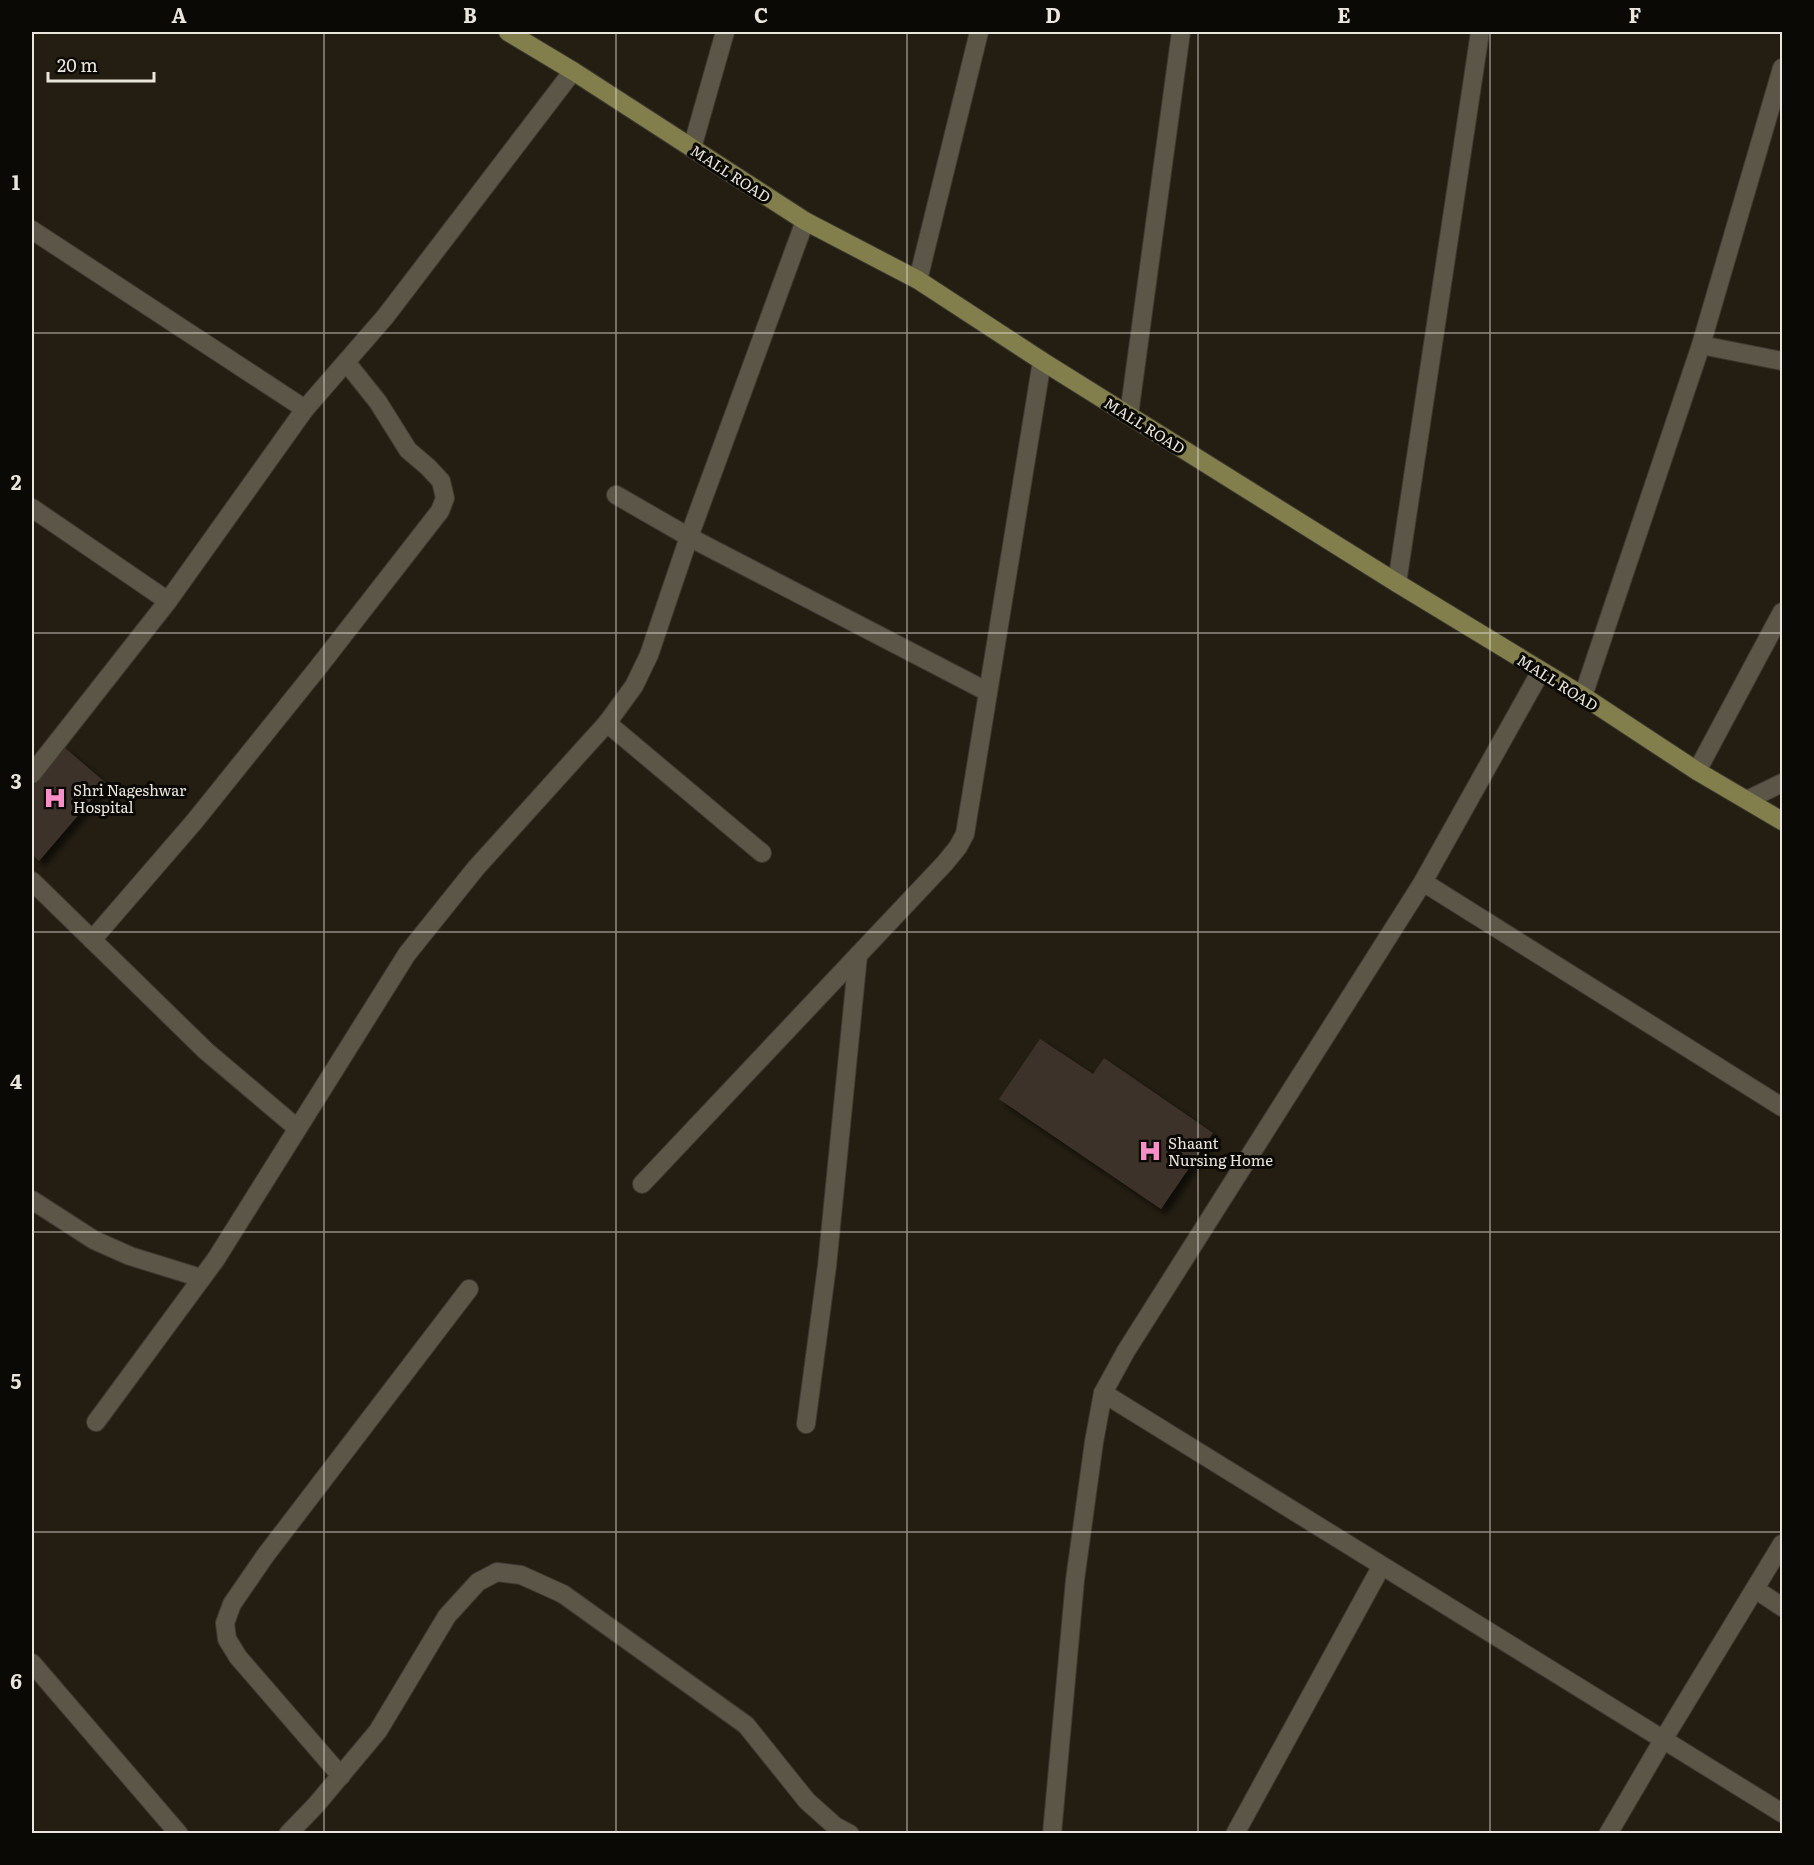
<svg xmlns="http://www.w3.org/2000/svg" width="1814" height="1865" viewBox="0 0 1814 1865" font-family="Literata,serif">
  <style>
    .building { fill: #3e3329; filter: url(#shadow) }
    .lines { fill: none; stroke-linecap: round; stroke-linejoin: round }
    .minor-casing { stroke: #3e3932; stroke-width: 20 }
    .major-casing { stroke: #3e3932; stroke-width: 20 }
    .minor { stroke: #5c5648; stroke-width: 18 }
    .major { stroke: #837f4c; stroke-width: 18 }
    .grid { fill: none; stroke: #eae6de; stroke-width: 1.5; stroke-opacity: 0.55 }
    .labels { text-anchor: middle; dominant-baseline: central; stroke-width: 6; stroke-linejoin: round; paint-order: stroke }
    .street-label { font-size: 15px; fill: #eae6de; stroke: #0b0905 }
    .poi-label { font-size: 15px; fill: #eae6de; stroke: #0b0905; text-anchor: start }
    .neatline { fill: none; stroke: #eae6de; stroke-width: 2 }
    .grid-label { font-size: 20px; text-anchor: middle; font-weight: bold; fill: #eae6de }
  </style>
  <defs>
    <filter id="shadow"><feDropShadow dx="5.5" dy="5.5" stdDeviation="3" flood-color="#0009"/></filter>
  </defs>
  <rect width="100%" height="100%" fill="#241e12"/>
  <!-- building -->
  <g class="building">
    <polygon points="65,748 106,783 39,861 32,854 32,787"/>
    <polygon points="1040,1039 1093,1074 1104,1058 1213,1133 1161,1209 999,1099"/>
  </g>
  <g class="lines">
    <!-- minor casing -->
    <g class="minor-casing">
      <g id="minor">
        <polyline points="692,148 725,32"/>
        <polyline points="32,230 305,409"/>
        <polyline points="918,280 979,32"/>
        <polyline points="1701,345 1782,361"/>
        <polyline points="1129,415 1181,32"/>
        <polyline points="616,495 689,537 988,692"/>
        <polyline points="32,508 168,601"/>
        <polyline points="1397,583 1480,32"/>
        <polyline points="1583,696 1701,345 1782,68"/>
        <polyline points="607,723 762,853"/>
        <polyline points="1697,771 1782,612"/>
        <polyline points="32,774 168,601 305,409 385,317 573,71"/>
        <polyline points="1747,800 1782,783"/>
        <polyline points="32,881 206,1051 297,1128"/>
        <polyline points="1423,882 1782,1107"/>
        <polyline points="92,940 194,822 317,669 440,511 445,498 441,481 428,467 408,450 378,402 346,362"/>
        <polyline points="642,1184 945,863 958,847 965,834 1042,361"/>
        <polyline points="32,1200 94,1240 130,1256 201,1278"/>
        <polyline points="1103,1393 1782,1813"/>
        <polyline points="96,1422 216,1259 407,954 476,868 607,723 634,686 649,655 689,537 805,221"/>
        <polyline points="806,1424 827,1266 858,955"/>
        <polyline points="1755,1589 1782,1607"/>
        <polyline points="32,1663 179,1834"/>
        <polyline points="341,1776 238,1657 227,1639 225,1623 232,1604 265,1556 469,1289"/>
        <polyline points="288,1834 316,1805 378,1731 447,1616 478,1582 497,1572 521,1575 563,1594 746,1725 807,1801 835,1826 850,1834"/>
        <polyline points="1052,1834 1075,1580 1094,1442 1103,1393 1126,1351 1423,882 1541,671"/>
        <polyline points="1235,1834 1381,1567"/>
        <polyline points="1608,1834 1663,1740 1782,1544"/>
      </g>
    </g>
    <!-- major casing -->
    <g class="major-casing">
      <polyline id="major" points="508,32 573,71 805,221 918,280 1042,361 1397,583 1583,696 1697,771 1782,821"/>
    </g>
    <!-- minor -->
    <use href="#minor" class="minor"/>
    <!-- major -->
    <use href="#major" class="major"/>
  </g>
  <!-- grid -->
  <path class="grid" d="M324 32V1834M616 32V1834M907 32V1834M1198 32V1834M1490 32V1834M32 333H1782M32 633H1782M32 932H1782M32 1232H1782M32 1532H1782"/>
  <!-- icons -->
  <defs>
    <g id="hospital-bare" transform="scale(1.8)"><path d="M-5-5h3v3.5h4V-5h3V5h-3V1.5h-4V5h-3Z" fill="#f98fc9" stroke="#0b0905" stroke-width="2.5" paint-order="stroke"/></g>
  </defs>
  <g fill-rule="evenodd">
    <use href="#hospital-bare" x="55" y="798"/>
    <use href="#hospital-bare" x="1150" y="1151"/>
  </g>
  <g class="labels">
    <!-- street labels -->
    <g class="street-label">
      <text transform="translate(731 173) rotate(33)">MALL ROAD</text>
      <text transform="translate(1145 425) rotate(32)">MALL ROAD</text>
      <text transform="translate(1558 682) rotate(32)">MALL ROAD</text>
    </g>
    <!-- poi labels -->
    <g class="poi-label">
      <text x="73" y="789">Shri Nageshwar<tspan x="73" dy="17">Hospital</tspan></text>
      <text x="1168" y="1142">Shaant<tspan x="1168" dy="17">Nursing Home</tspan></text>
    </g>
  </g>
  <!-- border -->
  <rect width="1814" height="1865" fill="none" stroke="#0b0905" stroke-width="66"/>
  <!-- scale -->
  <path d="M48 72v9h106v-9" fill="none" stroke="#eae6de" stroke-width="3"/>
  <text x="57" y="72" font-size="18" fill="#eae6de" stroke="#0b0905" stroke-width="4.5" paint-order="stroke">20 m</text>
  <rect x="33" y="33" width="1748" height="1799" class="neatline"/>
  <g class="grid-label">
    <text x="179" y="23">A</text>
    <text x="470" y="23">B</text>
    <text x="761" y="23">C</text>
    <text x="1053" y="23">D</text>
    <text x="1344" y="23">E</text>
    <text x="1635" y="23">F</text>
    <text x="16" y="190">1</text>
    <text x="16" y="490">2</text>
    <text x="16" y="789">3</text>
    <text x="16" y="1089">4</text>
    <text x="16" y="1389">5</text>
    <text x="16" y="1689">6</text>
  </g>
</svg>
